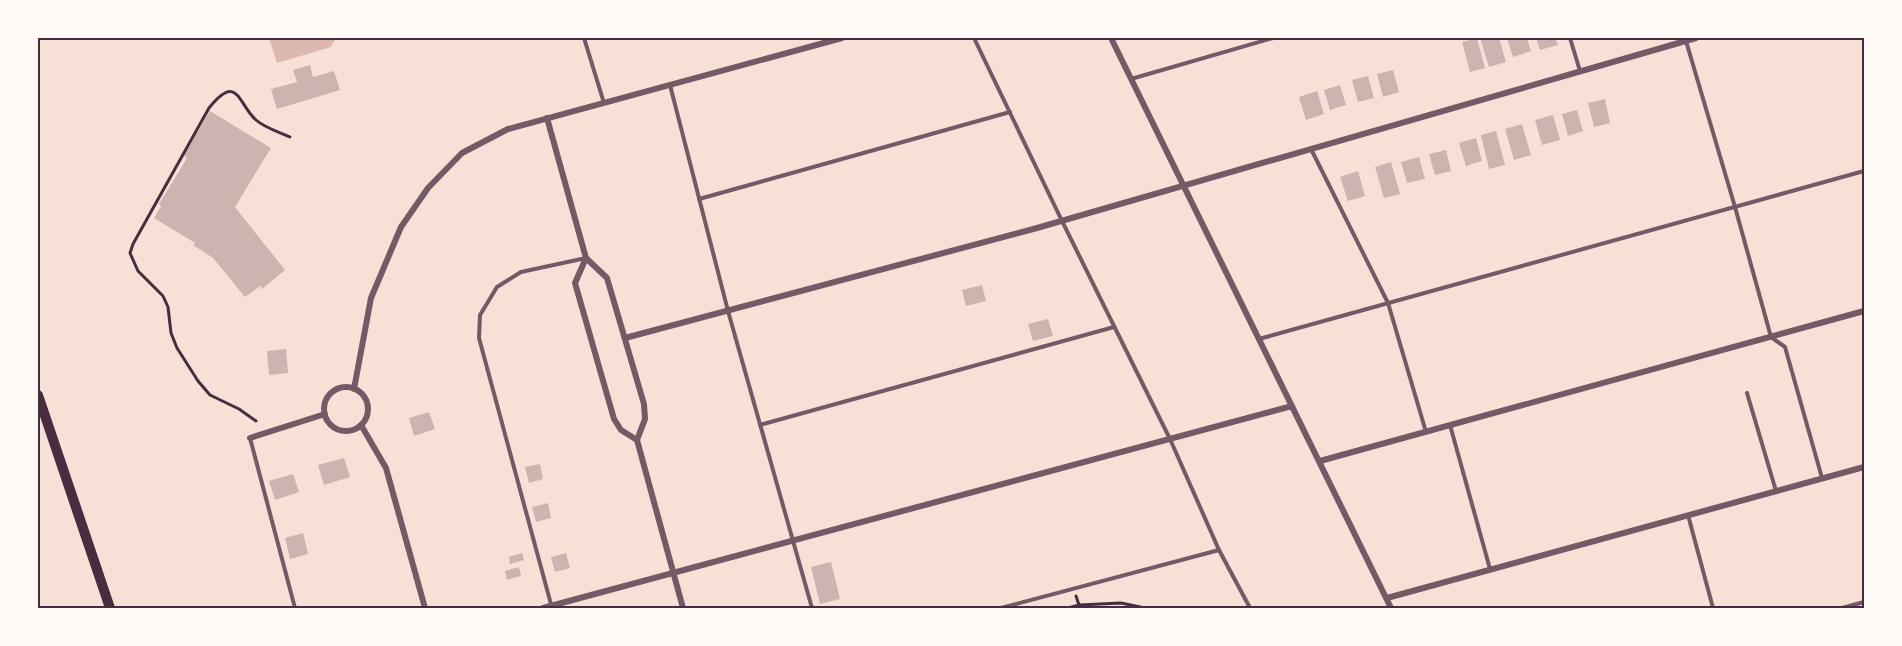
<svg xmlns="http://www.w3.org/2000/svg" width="1902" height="646" viewBox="0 0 1902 646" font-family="Poppins,sans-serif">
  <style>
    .water { fill: #dcb8b0 }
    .building { fill: #ccb4b1 }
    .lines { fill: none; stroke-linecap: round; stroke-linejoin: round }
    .path { stroke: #4a2c40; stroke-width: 3 }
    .service { stroke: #755966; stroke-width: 4 }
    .minor { stroke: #755966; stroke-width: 6 }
    .primary { stroke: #4a2c40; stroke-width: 10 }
    .neatline { fill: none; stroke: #4a2c40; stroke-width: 2 }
  </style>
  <rect width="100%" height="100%" fill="#f7e1d7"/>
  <!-- water -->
  <polygon class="water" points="269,38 336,38 331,47 277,63"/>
  <!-- building -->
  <g class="building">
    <polygon points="1477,38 1485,68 1470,72 1462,42"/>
    <polygon points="1480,38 1499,38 1506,62 1489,67"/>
    <polygon points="1507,38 1527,38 1531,51 1513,57"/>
    <polygon points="1536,38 1555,38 1558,45 1540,50"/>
    <polygon points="310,65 313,77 334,71 340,90 277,109 271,89 297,82 293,70"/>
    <polygon points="1393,70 1399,92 1383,97 1377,74"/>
    <polygon points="1368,76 1374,98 1358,102 1352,80"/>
    <polygon points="1340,85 1346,105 1330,110 1324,90"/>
    <polygon points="1317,91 1324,114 1306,120 1299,97"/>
    <polygon points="1605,99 1610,123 1594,127 1588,103"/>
    <polygon points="1577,110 1583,131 1568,136 1562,114"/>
    <polygon points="210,111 271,148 235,207 285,270 262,289 260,286 245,297 213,258 193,245 195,243 154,218 161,206 159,204 187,158 184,156"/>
    <polygon points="1553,115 1560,140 1542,145 1535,120"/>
    <polygon points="1522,124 1531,155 1514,160 1505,129"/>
    <polygon points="1496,131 1505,165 1489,169 1481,135"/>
    <polygon points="1476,138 1482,161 1466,166 1459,143"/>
    <polygon points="1446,150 1451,171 1435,175 1429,154"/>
    <polygon points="1419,157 1425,179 1407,183 1401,162"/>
    <polygon points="1391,162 1400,194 1384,198 1375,167"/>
    <polygon points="1358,171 1365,196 1348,201 1340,177"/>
    <polygon points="982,285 986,301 966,306 962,290"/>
    <polygon points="1048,319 1053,336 1033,341 1028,324"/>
    <polygon points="286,349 288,373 269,375 267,351"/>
    <polygon points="429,412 435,429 414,436 409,418"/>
    <polygon points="344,458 350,477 324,485 318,465"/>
    <polygon points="540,464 543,479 529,483 525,467"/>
    <polygon points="293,474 299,492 275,500 269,481"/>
    <polygon points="548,503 551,518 536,522 532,507"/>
    <polygon points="303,533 308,554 290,559 285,538"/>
    <polygon points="522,553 524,560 510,564 509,557"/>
    <polygon points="566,553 570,568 555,572 551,557"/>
    <polygon points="831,562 840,599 820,604 811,567"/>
    <polygon points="519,567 521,576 507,580 505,571"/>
  </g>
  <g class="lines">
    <!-- path -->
    <g class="path">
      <path d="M256 421 239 409 210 395 198 381 177 348 171 333 168 307 163 296 138 271 130 253 133 244 209 108C238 72 238 104 256 120 265 128 279 132 290 137"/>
      <polyline points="1076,596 1079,605 1121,603 1145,608"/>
      <polyline points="1068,608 1079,605"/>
    </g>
    <!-- service -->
    <g class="service">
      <polyline points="584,38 604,103"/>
      <polyline points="974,38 1062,221 1170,439 1219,550 1250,608"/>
      <polyline points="1570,38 1580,71"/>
      <polyline points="1686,41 1735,207 1771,337 1785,347 1822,478"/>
      <polyline points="1131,79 1273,38"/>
      <polyline points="670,85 728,311 812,608"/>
      <polyline points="1311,149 1388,303 1426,432"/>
      <polyline points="699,199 1010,112"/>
      <polyline points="1259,339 1864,171"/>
      <polyline points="1747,393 1776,491"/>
      <polyline points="760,425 1114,327"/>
      <polyline points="1450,425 1490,569"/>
      <polyline points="250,438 295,608"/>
      <polyline points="1688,515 1713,608"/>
      <polyline points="552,608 479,338 480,315 497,287 521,272 586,258"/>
      <polyline points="1001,608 1219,550"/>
      <polyline points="1842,608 1864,602"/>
    </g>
    <!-- minor -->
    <g class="minor">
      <polyline points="1111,38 1391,608"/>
      <polyline points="547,118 586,258 607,278 644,404 645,419 637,440 683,608"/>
      <polyline points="586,258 575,283 614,419 621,430 637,440"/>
      <polyline points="625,338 1037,228 1696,38"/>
      <circle cx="346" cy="409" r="22"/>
      <polyline points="354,389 371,298 401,227 428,188 462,153 508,129 842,38"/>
      <polyline points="361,425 386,468 425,608"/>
      <polyline points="250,438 325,414"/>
      <polyline points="1320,461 1864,311"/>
      <polyline points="1387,598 1864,467"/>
      <polyline points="543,608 1292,406"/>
    </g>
    <!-- primary -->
    <polyline class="primary" points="38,395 110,608"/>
  </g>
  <!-- border -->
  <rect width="1902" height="646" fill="none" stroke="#fffaf5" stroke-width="78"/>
  <rect x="39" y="39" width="1824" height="568" class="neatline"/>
</svg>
